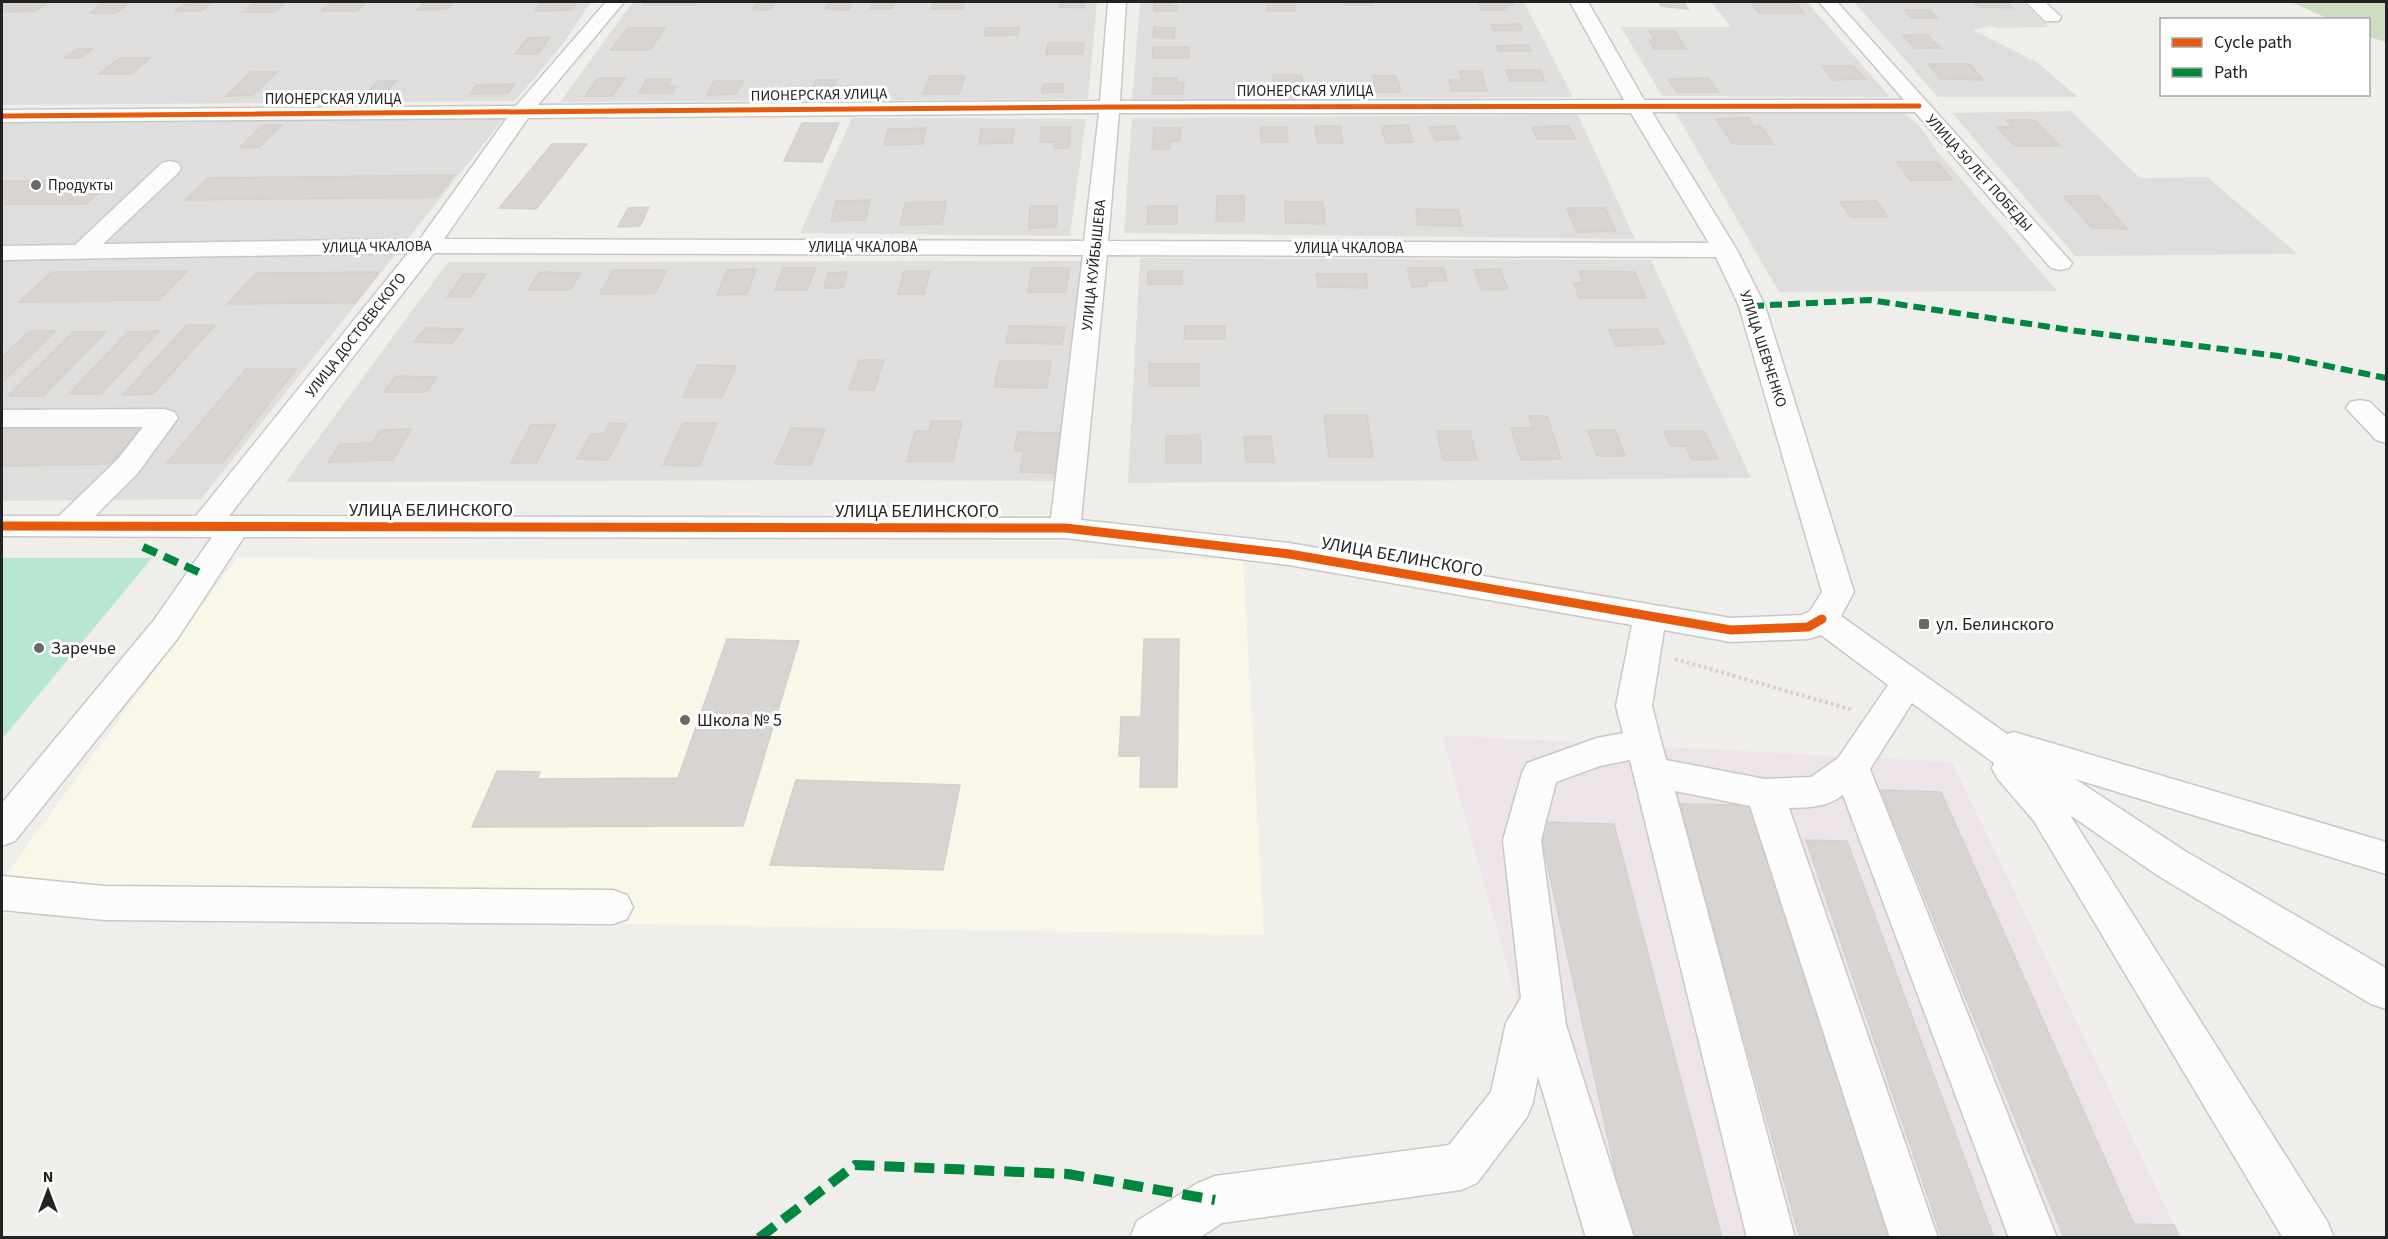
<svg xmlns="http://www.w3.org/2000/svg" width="2388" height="1239" viewBox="0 0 2388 1239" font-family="'Source Sans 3',sans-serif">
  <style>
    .residential { fill: #dfdedc }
    .industrial { fill: #ede4e9 }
    .education { fill: #f8f7e8 }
    .forest { fill: #cbdec1 }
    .pitch { fill: #b7e6d2 }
    .building { fill: #d7d4d2; stroke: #d3d0cc; stroke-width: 1.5 }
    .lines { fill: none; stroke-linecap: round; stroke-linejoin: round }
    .minor-casing { stroke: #c9c8c7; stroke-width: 3 }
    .path { stroke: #dccecd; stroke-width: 4; stroke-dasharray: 3 3; stroke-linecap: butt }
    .minor { fill: #fdfcfc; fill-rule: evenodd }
    .quiet-far2 { stroke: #00873e; stroke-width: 6; stroke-dasharray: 12 6; stroke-linecap: butt }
    .quiet-far1 { stroke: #00873e; stroke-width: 8; stroke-dasharray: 15 8; stroke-linecap: butt }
    .quiet { stroke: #00873e; stroke-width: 10; stroke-dasharray: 20 10; stroke-linecap: butt }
    .cycleway-far1-casing { stroke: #fff; stroke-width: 8 }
    .cycleway-casing { stroke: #fff; stroke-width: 13 }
    .cycleway-far1 { stroke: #e8590c; stroke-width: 5 }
    .cycleway { stroke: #e8590c; stroke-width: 9 }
    .poi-dot { fill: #6a6968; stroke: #fff; stroke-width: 2 }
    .labels { text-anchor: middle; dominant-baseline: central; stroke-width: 6; stroke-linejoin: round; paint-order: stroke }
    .far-street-label { font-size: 15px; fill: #222; stroke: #fff }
    .far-poi-label { font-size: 15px; fill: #222; stroke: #fff; text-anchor: start }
    .street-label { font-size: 18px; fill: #222; stroke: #fff }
    .poi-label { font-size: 18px; fill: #222; stroke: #fff; text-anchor: start }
  </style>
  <rect width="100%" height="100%" fill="#f0eeeb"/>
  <!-- residential -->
  <g class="residential">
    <polygon points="2,2 591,2 563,44 515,101 2,105"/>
    <polygon points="633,2 1097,2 1088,99 560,102"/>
    <polygon points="1140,2 1524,2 1573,97 1132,100"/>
    <polygon points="1711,2 1807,2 1890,97 1662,96 1621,27 1731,27"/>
    <polygon points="1854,2 2022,2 2049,27 1997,28 1991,26 1973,30 2038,63 2078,97 1938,97"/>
    <polygon points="1674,110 1903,113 1919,125 1936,150 2057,291 1779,292"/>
    <polygon points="2071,111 2140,178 2207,177 2298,254 2075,256 1952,113"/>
    <polygon points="1578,115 1635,239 1124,233 1132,118"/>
    <polygon points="504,118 201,499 2,501 2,123"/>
    <polygon points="852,118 1086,119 1070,236 800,233"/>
    <polygon points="1140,258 1651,260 1751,478 1128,483"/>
    <polygon points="1084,261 1058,481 854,480 286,482 448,262"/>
  </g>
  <!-- industrial -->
  <polygon class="industrial" points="1442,735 1952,762 2180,1237 1584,1237"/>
  <!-- education -->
  <polygon class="education" points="237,558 1243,559 1264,935 2,913 2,880"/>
  <!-- forest -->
  <polygon class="forest" points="2291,2 2386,2 2386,42 2369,37 2368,20 2329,19"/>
  <!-- pitch -->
  <polygon class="pitch" points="2,558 152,558 2,739"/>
  <!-- building -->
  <g class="building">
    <polygon points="5,2 49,2 35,11 2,12 2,4"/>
    <polygon points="105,2 130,2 116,13 90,13"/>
    <polygon points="196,2 213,2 201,11 175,11 184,4 193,4"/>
    <polygon points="255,2 286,2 274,12 242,12"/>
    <polygon points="332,2 367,2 357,11 321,11"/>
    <polygon points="425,2 454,2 447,9 417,10"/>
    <polygon points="554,2 577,2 571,10 535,11 541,3"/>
    <polygon points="645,2 697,2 695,5 642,5"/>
    <polygon points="758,2 775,2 770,10 753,9"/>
    <polygon points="830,2 853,2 849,10 825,9"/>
    <polygon points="873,2 895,2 892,9 870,9"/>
    <polygon points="934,2 965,2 962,9 931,9"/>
    <polygon points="1060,2 1085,2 1084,8 1059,7"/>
    <polygon points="1154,2 1170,2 1170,6 1178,6 1177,11 1154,11"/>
    <polygon points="1267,2 1295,2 1296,11 1268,11"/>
    <polygon points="1344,2 1373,2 1374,5 1344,5"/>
    <polygon points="1479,2 1511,2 1513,5 1505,5 1507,10 1482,10"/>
    <polygon points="1659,2 1684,2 1688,9 1661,6"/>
    <polygon points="1751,2 1797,4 1804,13 1759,13"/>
    <polygon points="1973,2 2006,2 2012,8 1979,7"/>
    <polygon points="1905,10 1930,10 1937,18 1911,18"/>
    <polygon points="1520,24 1522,30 1493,30 1491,25"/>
    <polygon points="1154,27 1175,28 1174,38 1153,37"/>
    <polygon points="628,28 665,28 650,50 611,50"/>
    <polygon points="986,28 1019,28 1018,35 984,36"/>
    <polygon points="1649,31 1675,31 1686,49 1654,49 1649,40 1655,40"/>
    <polygon points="1903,35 1927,35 1940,48 1915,48"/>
    <polygon points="550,37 538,54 515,54 528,38"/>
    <polygon points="1048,43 1084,43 1083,54 1046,54"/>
    <polygon points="1528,45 1531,51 1499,51 1496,46"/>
    <polygon points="1153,47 1189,47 1189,58 1152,58"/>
    <polygon points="77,49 92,49 80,58 65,58"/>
    <polygon points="120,58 150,58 130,74 99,74"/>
    <polygon points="1928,64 1970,64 1983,80 1941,79"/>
    <polygon points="1822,66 1853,66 1865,79 1833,80"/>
    <polygon points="1506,70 1540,70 1545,81 1510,81"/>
    <polygon points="1459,71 1481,71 1487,91 1452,91 1449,80 1462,80"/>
    <polygon points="251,72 277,72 253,95 226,96"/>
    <polygon points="1273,75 1301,75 1304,92 1275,92"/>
    <polygon points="930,76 965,76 959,94 923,94"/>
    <polygon points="1373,76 1396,76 1401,92 1371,92 1369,86 1375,86"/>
    <polygon points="598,78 625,78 612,96 585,96"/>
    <polygon points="1154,78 1177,78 1177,83 1184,83 1183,94 1152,94"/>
    <polygon points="1708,78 1718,92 1677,92 1668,79"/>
    <polygon points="647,79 671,79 667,86 676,86 672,93 639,93"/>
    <polygon points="816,80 837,80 834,86 852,86 849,95 809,95"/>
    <polygon points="378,81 396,81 383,96 364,96"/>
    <polygon points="714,81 743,81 736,94 707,95"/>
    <polygon points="515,84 508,93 470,94 477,85"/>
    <polygon points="1043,84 1063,84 1063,92 1042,93"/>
    <polygon points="1748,118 1754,127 1761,126 1773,144 1733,144 1716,119"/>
    <polygon points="2006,120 2034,120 2060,146 2015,146 1997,127 2013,127"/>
    <polygon points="802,123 839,123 822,162 784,161"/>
    <polygon points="263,125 282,125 259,147 240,148"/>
    <polygon points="1408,125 1413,142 1386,143 1381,126"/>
    <polygon points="1315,126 1340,126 1343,143 1318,143"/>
    <polygon points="1454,126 1460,139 1435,140 1429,127"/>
    <polygon points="1569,126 1575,139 1537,139 1532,127"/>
    <polygon points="1042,127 1070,127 1069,148 1054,148 1055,142 1040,142"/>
    <polygon points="1260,127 1286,127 1288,142 1261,142"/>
    <polygon points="926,128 923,144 884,145 888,129"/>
    <polygon points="1154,128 1181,128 1180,141 1170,141 1170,149 1152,149"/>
    <polygon points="981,129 1014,129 1012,143 979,144"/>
    <polygon points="552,144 587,144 536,209 499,208"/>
    <polygon points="1897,162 1938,162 1952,180 1910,180"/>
    <polygon points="454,175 437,197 185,200 208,178"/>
    <polygon points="2,181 112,181 86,204 2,204"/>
    <polygon points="1217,196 1244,196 1244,221 1216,221"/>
    <polygon points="2064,196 2098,196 2127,229 2092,228"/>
    <polygon points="870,200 866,220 831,221 836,201"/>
    <polygon points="1876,201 1888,217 1851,217 1840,202"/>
    <polygon points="946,202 942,224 900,225 905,203"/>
    <polygon points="1285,202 1323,202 1325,224 1286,223"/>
    <polygon points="1030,206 1057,206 1056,227 1029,228"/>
    <polygon points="1148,206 1177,206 1177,224 1147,224"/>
    <polygon points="649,207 640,226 618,227 628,208"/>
    <polygon points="1567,208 1605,208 1616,231 1577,232"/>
    <polygon points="1416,209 1458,210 1462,226 1418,225"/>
    <polygon points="783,268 815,268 807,290 775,290"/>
    <polygon points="1032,268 1069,268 1066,292 1028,292"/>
    <polygon points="1407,268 1443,268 1447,281 1426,281 1427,286 1412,287"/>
    <polygon points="756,269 747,294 717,295 727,270"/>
    <polygon points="1500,269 1508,289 1482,290 1474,270"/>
    <polygon points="613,270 667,270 655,293 600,294"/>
    <polygon points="187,271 159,300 19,302 52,272"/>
    <polygon points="904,271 930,271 924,294 898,294"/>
    <rect x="1148" y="271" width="34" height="13"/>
    <polygon points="1579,271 1635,272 1646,298 1579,298 1574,283 1583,283"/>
    <polygon points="379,272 355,303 228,304 256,273"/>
    <polygon points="540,272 581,273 570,290 528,290"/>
    <polygon points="847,272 843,288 824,288 828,273"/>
    <polygon points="464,274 486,274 470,297 447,297"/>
    <polygon points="1316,274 1366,274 1368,288 1318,287"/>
    <polygon points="187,325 215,325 153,394 123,395"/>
    <polygon points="1010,326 1065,327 1062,344 1006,343"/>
    <polygon points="1185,326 1225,326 1225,339 1184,339"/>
    <polygon points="426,328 463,329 452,343 414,342"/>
    <polygon points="1657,329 1665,344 1616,346 1609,330"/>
    <polygon points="30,331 55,331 2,383 2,357"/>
    <polygon points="159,331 101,394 69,394 128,332"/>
    <polygon points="73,332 106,332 43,396 8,396"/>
    <polygon points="860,360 884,360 874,390 849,389"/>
    <polygon points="1000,361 1051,361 1047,388 994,387"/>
    <rect x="1149" y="364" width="50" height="22"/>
    <polygon points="698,365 736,366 722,397 683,397"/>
    <polygon points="246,369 296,369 222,463 167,463"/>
    <polygon points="396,376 437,377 426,392 384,392"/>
    <polygon points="1324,415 1367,415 1373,457 1329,457"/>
    <polygon points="1529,416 1547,416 1561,459 1521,460 1511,428 1533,428"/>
    <polygon points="932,421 962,421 953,461 907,461 915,431 929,431"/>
    <polygon points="610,423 627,424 608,460 577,459 591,434 604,434"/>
    <polygon points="683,423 717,423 699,466 663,465"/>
    <polygon points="556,424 536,463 511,463 531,425"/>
    <polygon points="143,426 110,464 2,466 2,428"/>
    <polygon points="791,428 825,429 811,465 775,464"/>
    <polygon points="411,429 393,460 328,462 340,444 372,443 381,430"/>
    <polygon points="1588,430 1615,430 1625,456 1597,456"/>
    <polygon points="1437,431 1470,431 1477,460 1443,460"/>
    <polygon points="1664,431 1704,431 1718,459 1692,460 1686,446 1671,446"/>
    <polygon points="1018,432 1061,433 1055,473 1020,472 1024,451 1014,451"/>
    <polygon points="1200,435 1201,463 1166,463 1166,436"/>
    <polygon points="1271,436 1274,462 1246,462 1244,437"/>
    <polygon points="727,639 799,641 743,826 472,827 497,771 540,772 537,779 678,778"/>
    <polygon points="1144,639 1179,639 1177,787 1140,787 1141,756 1119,756 1121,717 1141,717"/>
    <polygon points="796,780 960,785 943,870 770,865"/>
    <polygon points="1881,790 1941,792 2134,1224 2174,1225 2180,1238 2064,1238"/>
    <polygon points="1679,804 1751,805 1890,1238 1800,1238"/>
    <polygon points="1538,822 1614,824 1722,1238 1630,1238"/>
    <polygon points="1806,840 1847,841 1994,1238 1942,1238"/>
  </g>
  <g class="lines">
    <!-- minor casing -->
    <g class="minor-casing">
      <g id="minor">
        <path d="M606 2H624L538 105 1100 101 1108 2H1126L1120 101 1624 100 1570 2H1588L1644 100H1904L1819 2H1837L2072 263 2069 268 2060 270 2051 268 1915 112H1652L1737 250 1765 306 1854 592 1841 616 2007 734 2014 732 2386 842V874L2075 779 2185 851 2386 968V1009L2371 1004 2157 875 2070 815 2327 1221 2334 1238H2283L2034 821 1997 778 1992 768 1994 763 1912 703 1870 769 2057 1238H2009L1843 795C1825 808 1810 807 1789 808L1938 1238H1890L1750 806 1675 791 1795 1238H1747L1630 760 1600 766 1556 782 1541 840 1566 1025 1634 1238H1586L1538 1076 1533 1102 1527 1117 1477 1183 1461 1190 1222 1223 1199 1238H1130L1137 1221 1198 1183 1215 1176 1449 1145 1491 1092 1506 1023 1521 998 1503 840 1522 773 1527 763 1597 738 1623 733 1616 706 1632 625 1289 565 1065 538 244 537 178 638 15 841 2 846V803L154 620 212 537 2 536V516H59L117 460 143 427H2V410L164 409 174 412 178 418 137 474 95 516H196L408 253 2 260V246L75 245 162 163 170 161 178 163 181 168 178 173 103 244 420 239 507 118 2 122V110L516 106ZM1099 113 1084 241 444 239 528 118ZM1119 113H1631L1709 243 1108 241ZM434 253 1083 255 1051 518 229 516ZM1107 255 1716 257 1739 306 1822 592 1810 611 1802 615 1731 618 1289 543 1081 520ZM1664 630 1731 642 1808 639 1821 635 1888 685 1838 758 1811 777 1765 779 1666 760 1652 706Z"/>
        <polygon points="2026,2 2045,2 2061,17 2059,21 2045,21"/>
        <polygon points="2360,400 2370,402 2386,418 2386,443 2376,440 2346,408 2350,402"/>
        <polygon points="2,876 104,886 613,890 627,895 633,907 627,919 613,924 104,920 2,910"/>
      </g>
    </g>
    <!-- path -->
    <polyline class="path" points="1675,659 1853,710"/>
    <!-- minor -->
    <use href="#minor" class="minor"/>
    <!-- quiet-far2 -->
    <polyline class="quiet-far2" points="1752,306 1870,300 2077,331 2279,356 2386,378"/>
    <!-- quiet-far1 -->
    <polyline class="quiet-far1" points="143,547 203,574"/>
    <!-- quiet -->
    <polyline class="quiet" points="759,1238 855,1165 1068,1174 1215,1200"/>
    <!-- cycleway-far1 casing -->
    <g class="cycleway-far1-casing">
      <polyline id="cycleway-far1" points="2,116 1108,107 1919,106"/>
    </g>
    <!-- cycleway casing -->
    <g class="cycleway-casing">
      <polyline id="cycleway" points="2,526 1065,528 1289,554 1731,630 1808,627 1822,619"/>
    </g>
    <!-- cycleway-far1 -->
    <use href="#cycleway-far1" class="cycleway-far1"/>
    <!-- cycleway -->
    <use href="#cycleway" class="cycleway"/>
  </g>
  <!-- markers -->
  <g class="poi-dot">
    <circle cx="36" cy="185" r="6"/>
    <rect x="1918" y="618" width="12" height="12" rx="3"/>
    <circle cx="39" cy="648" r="6"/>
    <circle cx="685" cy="720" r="6"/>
  </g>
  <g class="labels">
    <!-- far-street labels -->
    <g class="far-street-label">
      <text x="1305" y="91">ПИОНЕРСКАЯ УЛИЦА</text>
      <text transform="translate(819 95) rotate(-1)">ПИОНЕРСКАЯ УЛИЦА</text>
      <text x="333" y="99">ПИОНЕРСКАЯ УЛИЦА</text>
      <text transform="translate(1979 173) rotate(48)">УЛИЦА 50 ЛЕТ ПОБЕДЫ</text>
      <text transform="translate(377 247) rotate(-1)">УЛИЦА ЧКАЛОВА</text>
      <text x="863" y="247">УЛИЦА ЧКАЛОВА</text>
      <text x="1349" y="248">УЛИЦА ЧКАЛОВА</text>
      <text transform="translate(1094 265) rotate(-84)">УЛИЦА КУЙБЫШЕВА</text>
      <text transform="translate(356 335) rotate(-52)">УЛИЦА ДОСТОЕВСКОГО</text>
      <text transform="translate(1763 349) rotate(72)">УЛИЦА ШЕВЧЕНКО</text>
    </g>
    <!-- far-poi labels -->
    <g class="far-poi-label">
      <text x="48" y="185">Продукты</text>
    </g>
    <!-- street labels -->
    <g class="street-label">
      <text x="431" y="510">УЛИЦА БЕЛИНСКОГО</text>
      <text x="917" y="511">УЛИЦА БЕЛИНСКОГО</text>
      <text transform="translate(1402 557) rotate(10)">УЛИЦА БЕЛИНСКОГО</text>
    </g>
    <!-- poi labels -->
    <g class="poi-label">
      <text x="1936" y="624">ул. Белинского</text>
      <text x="51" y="648">Заречье</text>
      <text x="697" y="720">Школа № 5</text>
    </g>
  </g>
  <!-- border -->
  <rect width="2388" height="1239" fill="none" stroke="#222222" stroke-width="6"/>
  <!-- legend -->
  <rect x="2160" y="18" width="210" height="78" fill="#ffffff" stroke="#a7a7a7" stroke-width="1.5"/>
  <rect x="2172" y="38" width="30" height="9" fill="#e8590c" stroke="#a7a7a7" stroke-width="1.5"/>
  <text x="2214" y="48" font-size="18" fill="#222222">Cycle path</text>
  <rect x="2172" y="68" width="30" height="9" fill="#00873e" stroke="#a7a7a7" stroke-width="1.5"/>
  <text x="2214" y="78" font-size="18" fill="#222222">Path</text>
  <!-- north arrow -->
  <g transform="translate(48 1191)" stroke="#ffffff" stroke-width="4.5" paint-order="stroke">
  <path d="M0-4.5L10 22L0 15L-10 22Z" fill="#222222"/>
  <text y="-9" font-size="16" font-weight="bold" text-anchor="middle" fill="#222222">N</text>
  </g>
</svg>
